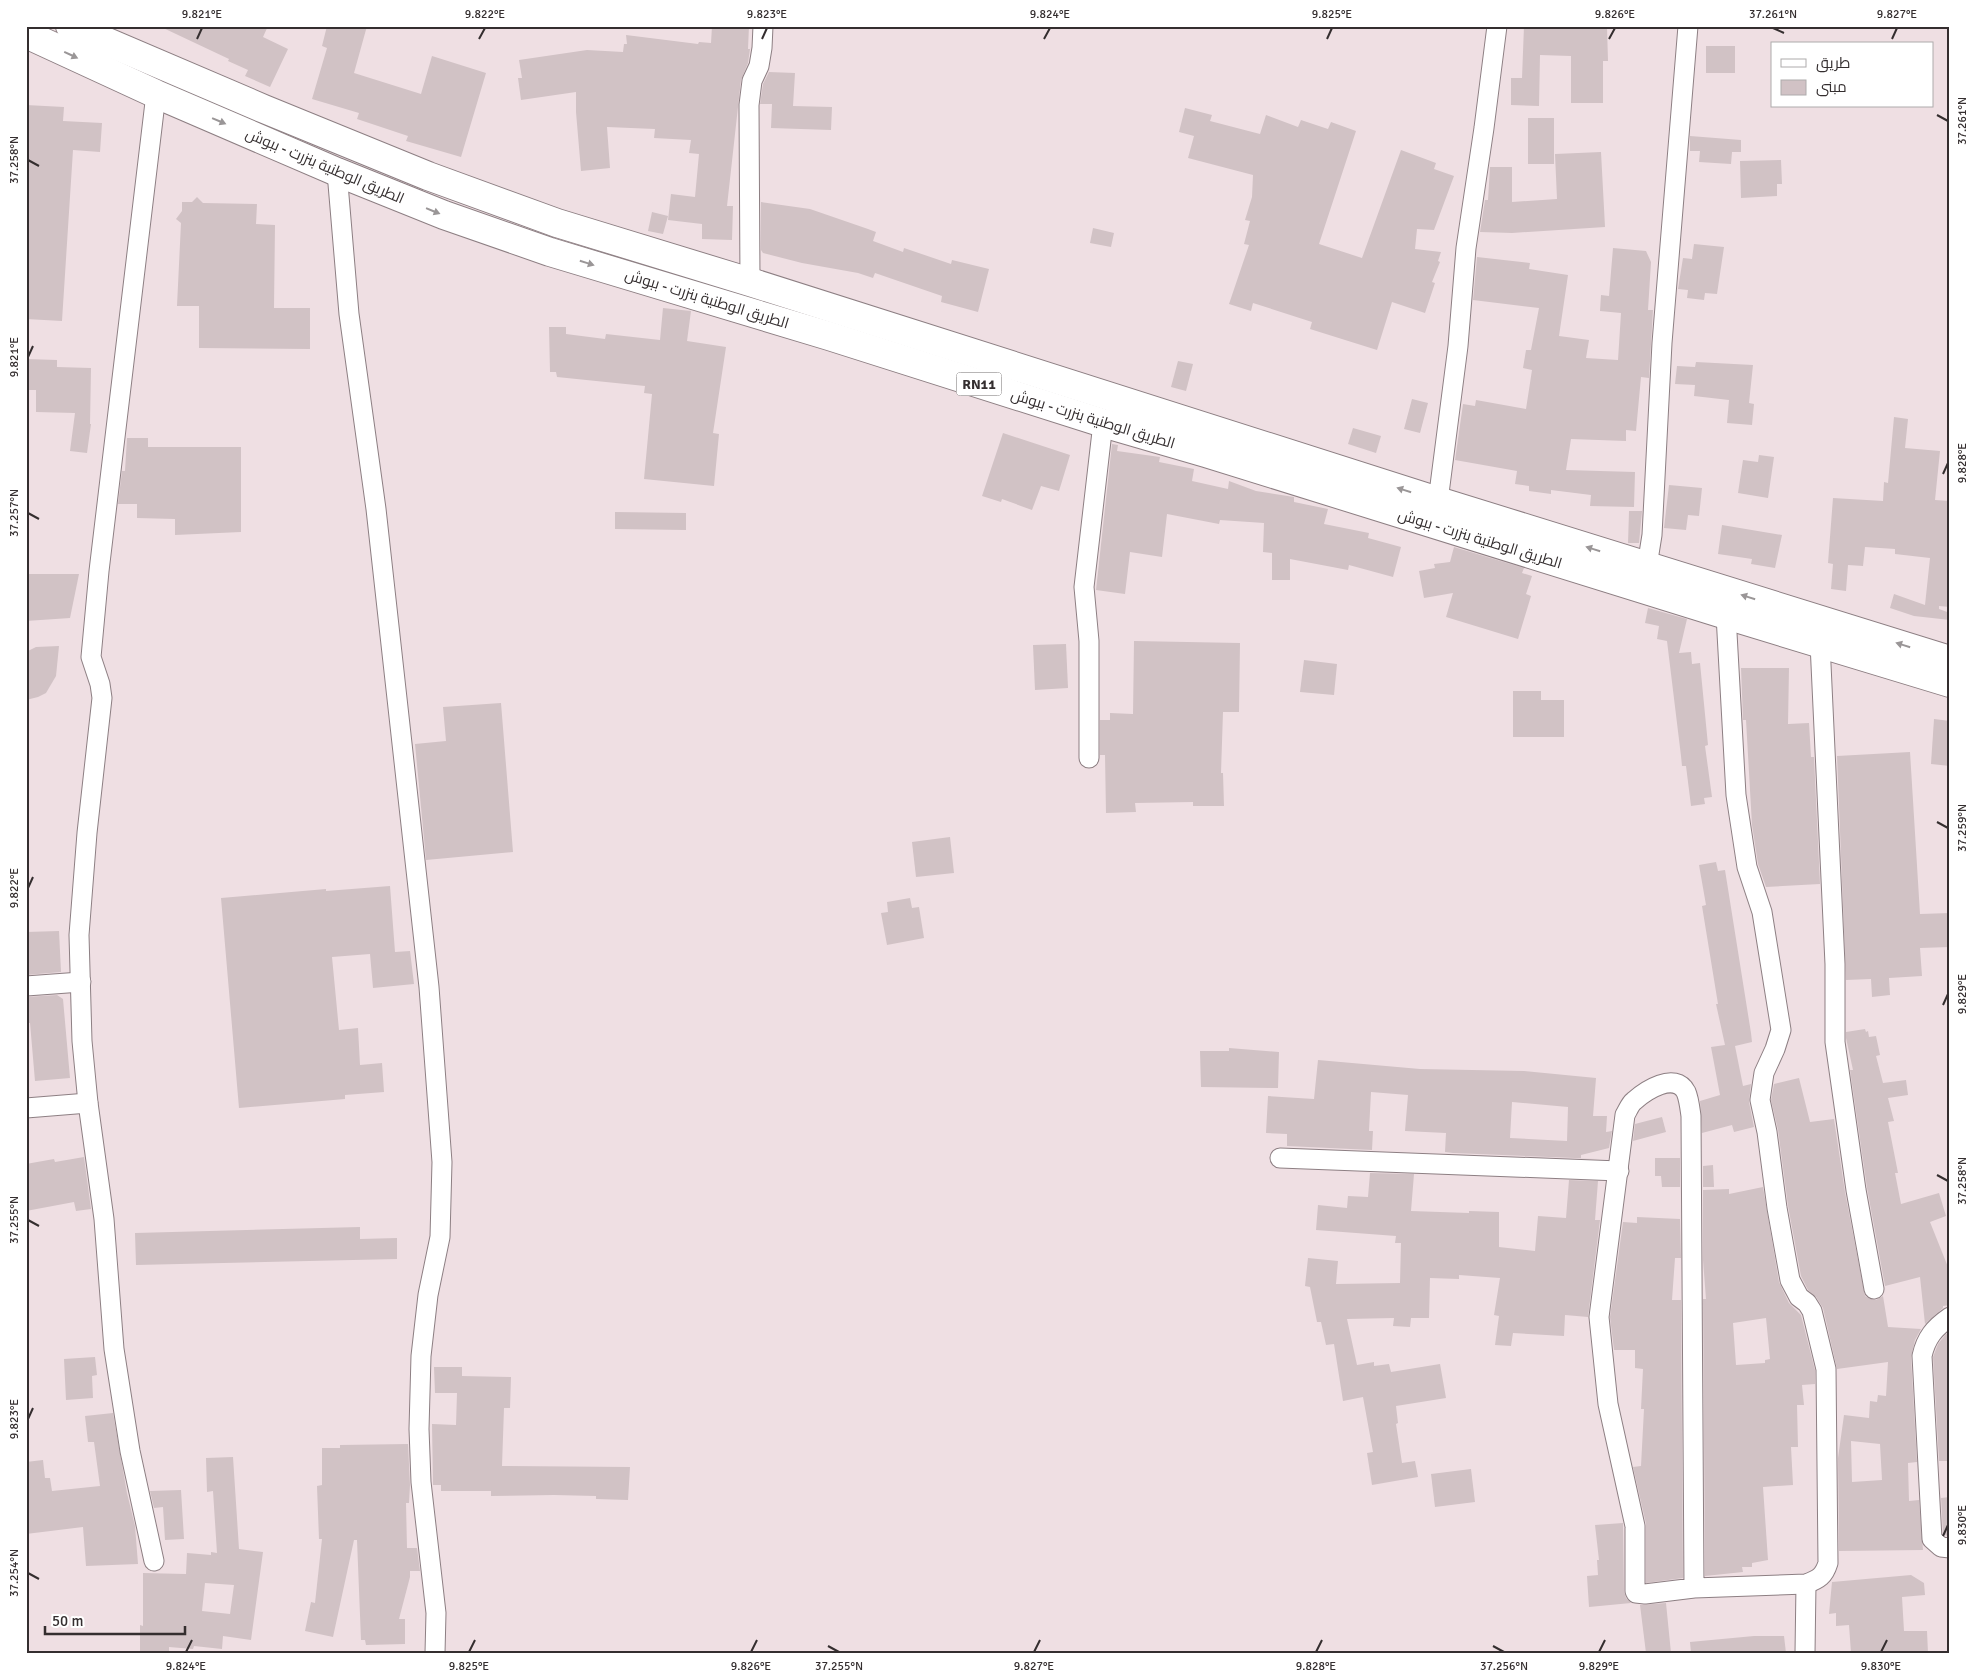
<svg xmlns="http://www.w3.org/2000/svg" width="1976" height="1679" viewBox="0 0 1976 1679" font-family="Signika,Cairo,sans-serif">
  <style>
    .building { fill: #d1c2c5; fill-rule: evenodd }
    .lines { fill: none; stroke-linecap: round; stroke-linejoin: round }
    .street-casing { stroke: #8d7f83; stroke-width: 21 }
    .primary-casing { stroke: #8d7f83; stroke-width: 30 }
    .street { stroke: #fff; stroke-width: 19 }
    .primary { stroke: #fff; stroke-width: 28 }
    .oneway { fill: #9a9697 }
    .ticks { fill: none; stroke: #342e2f; stroke-width: 2 }
    .labels { text-anchor: middle; dominant-baseline: central; stroke-width: 4; stroke-linejoin: round; paint-order: stroke }
    .shield { fill: #fff; stroke: #716d6d; stroke-width: 1 }
    .shield-label { font-size: 14px; font-weight: bold; fill: #342e2f }
    .street-label { font-size: 15px; fill: #342e2f; stroke: #fff }
    .neatline { fill: none; stroke: #342e2f; stroke-width: 2 }
    .ticks-label { font-size: 12px; text-anchor: middle; fill: #342e2f }
  </style>
  <rect width="100%" height="100%" fill="#efdfe3"/>
  <!-- building -->
  <g class="building">
    <polygon points="159,26 268,26 263,37 288,49 270,87 245,76 248,70 228,61 229,59"/>
    <polygon points="327,26 367,26 354,73 421,94 432,56 486,73 461,157 406,141 408,136 357,119 359,113 312,99 327,48 322,46"/>
    <polygon points="712,26 749,26 748,49 750,49 748,63 741,80 727,206 733,206 732,240 702,239 702,224 668,220 671,194 695,197 699,154 689,153 691,140 654,138 655,129 607,127 610,168 581,171 576,112 576,92 521,100 518,78 522,78 519,60 587,50 623,52 624,44 627,44 626,35 698,44 699,42 711,43"/>
    <polygon points="1524,26 1607,27 1608,61 1603,61 1603,103 1571,103 1571,56 1540,55 1539,106 1511,105 1511,78 1522,78"/>
    <rect x="1706" y="46" width="29" height="27"/>
    <polygon points="769,72 795,73 793,106 832,107 831,130 771,128 772,104 760,104 763,84"/>
    <polygon points="26,105 64,107 63,121 102,123 100,152 73,150 62,321 26,319"/>
    <polygon points="1185,108 1212,115 1210,121 1260,134 1266,115 1298,127 1301,120 1328,129 1331,122 1356,131 1319,244 1362,258 1401,150 1436,163 1434,169 1454,176 1434,230 1417,229 1415,249 1441,252 1438,261 1440,262 1432,282 1435,283 1425,313 1392,302 1377,350 1310,329 1312,322 1253,303 1251,311 1229,304 1249,245 1244,244 1250,221 1245,220 1252,197 1253,175 1188,158 1194,136 1179,132"/>
    <rect x="1528" y="118" width="26" height="46"/>
    <polygon points="1690,136 1741,140 1741,152 1732,152 1731,164 1699,162 1700,151 1690,151"/>
    <polygon points="1601,152 1605,227 1512,233 1480,232 1485,200 1488,200 1490,167 1512,167 1512,202 1557,199 1555,154"/>
    <polygon points="1781,160 1782,184 1777,184 1777,196 1741,198 1740,161"/>
    <polygon points="197,197 203,203 257,204 256,224 275,225 274,308 310,308 310,349 199,348 199,306 177,306 181,223 176,219 182,211 182,202 192,202"/>
    <polygon points="761,202 810,209 868,229 876,232 873,241 903,252 904,248 951,264 952,260 989,269 978,312 941,302 942,296 875,273 873,278 858,273 802,263 763,253 761,250"/>
    <polygon points="652,212 668,216 663,234 648,231"/>
    <polygon points="1093,228 1114,233 1111,247 1090,243"/>
    <polygon points="1694,244 1724,247 1717,294 1705,293 1704,300 1687,298 1688,290 1678,289 1683,258 1692,259"/>
    <polygon points="1613,248 1646,251 1651,262 1648,310 1653,310 1649,378 1641,377 1636,431 1626,430 1626,441 1571,439 1566,470 1635,472 1634,507 1590,506 1591,495 1551,490 1551,494 1529,491 1529,486 1515,484 1517,471 1455,460 1463,404 1475,406 1476,400 1526,409 1532,370 1523,368 1526,350 1531,350 1539,308 1473,300 1477,257 1530,263 1529,269 1568,275 1559,336 1589,340 1586,358 1618,360 1621,313 1600,311 1601,295 1609,296"/>
    <polygon points="663,308 691,311 687,341 726,347 713,433 719,434 714,486 644,479 652,394 644,393 645,386 557,377 556,372 550,372 549,327 566,327 566,334 605,339 606,334 660,340"/>
    <polygon points="26,359 57,360 57,367 91,368 90,424 91,424 87,453 70,451 75,413 36,412 36,390 26,390"/>
    <polygon points="1178,361 1193,364 1186,391 1171,387"/>
    <polygon points="1696,362 1753,365 1749,403 1754,404 1752,425 1727,423 1729,400 1694,396 1695,385 1675,384 1677,366 1695,367"/>
    <polygon points="1412,399 1428,403 1420,433 1404,429"/>
    <polygon points="1894,417 1908,419 1905,448 1940,451 1935,500 1950,501 1950,607 1939,606 1939,609 1950,613 1950,620 1914,616 1890,608 1894,594 1925,605 1930,558 1895,554 1895,549 1865,547 1863,566 1848,565 1846,591 1831,589 1833,564 1828,563 1833,498 1883,501 1884,482 1888,483"/>
    <polygon points="1353,428 1381,436 1376,453 1348,444"/>
    <polygon points="1003,433 1070,455 1059,491 1041,486 1032,510 1002,499 1001,502 982,496"/>
    <polygon points="127,438 148,438 148,447 241,447 241,532 175,535 175,519 137,518 137,504 118,504 122,471 125,471"/>
    <polygon points="1112,444 1118,445 1117,451 1160,457 1159,462 1194,469 1192,481 1228,489 1229,481 1256,491 1294,497 1294,502 1328,509 1324,524 1369,533 1368,538 1401,547 1393,577 1349,565 1348,570 1290,559 1290,580 1272,580 1272,553 1263,552 1264,523 1220,520 1219,524 1167,514 1162,557 1130,552 1125,594 1096,590"/>
    <polygon points="1759,455 1774,457 1768,498 1738,493 1743,460 1758,462"/>
    <polygon points="1669,485 1702,488 1699,516 1688,515 1686,530 1664,528"/>
    <polygon points="1629,511 1642,511 1639,543 1628,543"/>
    <polygon points="615,512 686,513 686,530 615,529"/>
    <polygon points="1722,525 1782,535 1775,568 1751,564 1752,559 1718,554"/>
    <polygon points="1454,547 1524,568 1522,573 1532,576 1526,594 1531,596 1518,639 1446,617 1453,593 1424,598 1419,571 1435,568 1434,564 1450,562"/>
    <polygon points="26,574 79,574 70,618 26,621"/>
    <polygon points="1648,608 1687,619 1679,653 1691,652 1692,664 1700,663 1708,745 1705,746 1712,797 1704,798 1705,804 1691,806 1686,766 1682,766 1681,756 1667,641 1657,639 1659,626 1645,623"/>
    <polygon points="1134,641 1240,643 1239,712 1223,712 1221,773 1223,773 1224,806 1193,806 1193,802 1135,803 1136,812 1106,813 1105,755 1100,755 1100,720 1110,720 1110,713 1133,714"/>
    <polygon points="1066,644 1068,688 1035,690 1033,645"/>
    <polygon points="59,646 56,676 46,693 38,697 26,700 26,652 36,647"/>
    <polygon points="1304,660 1337,664 1334,695 1300,692"/>
    <polygon points="1741,668 1789,668 1788,724 1809,723 1811,757 1814,757 1820,884 1766,887 1758,864 1752,825 1746,720 1743,720"/>
    <polygon points="1513,691 1541,691 1541,700 1564,700 1564,737 1513,737"/>
    <polygon points="501,703 513,852 426,860 415,744 446,741 443,707"/>
    <polygon points="1934,719 1950,721 1950,766 1931,764"/>
    <polygon points="1910,752 1920,914 1950,913 1950,947 1920,948 1922,976 1889,978 1890,995 1872,997 1871,979 1846,980 1837,756"/>
    <polygon points="950,837 954,873 916,877 912,842"/>
    <polygon points="1716,862 1718,871 1725,870 1751,1033 1752,1042 1735,1046 1743,1086 1751,1084 1749,1102 1754,1127 1734,1132 1732,1125 1702,1133 1700,1101 1720,1095 1711,1047 1725,1045 1716,1004 1718,1004 1702,906 1706,905 1699,865"/>
    <polygon points="390,886 395,952 410,951 414,984 373,988 370,954 332,957 339,1030 358,1028 360,1065 382,1063 384,1092 345,1095 345,1099 239,1108 221,898 326,889 326,891"/>
    <polygon points="910,898 912,908 919,907 924,938 887,945 881,913 888,912 887,902"/>
    <polygon points="59,931 61,972 26,975 26,932"/>
    <polygon points="57,995 63,999 70,1078 35,1081 30,1023 26,1023 26,997"/>
    <polygon points="1865,1029 1866,1032 1868,1031 1869,1037 1876,1036 1880,1055 1876,1056 1883,1083 1906,1080 1908,1095 1888,1098 1894,1121 1888,1122 1898,1173 1895,1173 1901,1204 1939,1193 1946,1216 1930,1222 1950,1272 1950,1305 1943,1306 1943,1308 1925,1324 1920,1277 1885,1286 1867,1188 1850,1070 1853,1070 1846,1038 1846,1032"/>
    <polygon points="1229,1048 1279,1052 1278,1088 1201,1087 1200,1051 1229,1051"/>
    <path d="M1318 1060 1420 1069 1524 1071 1596 1078 1593 1116H1607L1606 1132 1612 1131 1609 1148 1581 1155V1158L1600 1159 1453 1153 1445 1152 1446 1133 1405 1131 1408 1095 1371 1092 1369 1131H1373L1372 1150 1287 1146V1134L1266 1133 1268 1096 1314 1099ZM1512 1102 1568 1107 1567 1141 1510 1138Z"/>
    <path d="M1799 1078 1810 1122 1834 1119 1845 1192 1865 1296 1870 1299 1876 1300 1883 1296 1888 1327 1921 1329 1915 1340 1911 1357 1917 1462 1908 1463 1909 1501 1919 1500 1923 1550 1839 1551 1838 1458 1844 1415 1869 1418 1870 1401 1877 1402 1878 1395 1886 1396 1888 1362 1837 1369 1823 1308 1816 1297 1808 1290 1801 1276 1788 1206 1778 1130 1771 1100 1774 1084ZM1851 1441 1880 1444 1882 1480 1852 1482Z"/>
    <polygon points="1662,1117 1666,1132 1633,1141 1635,1124"/>
    <polygon points="84,1157 91,1209 76,1211 74,1202 26,1211 26,1164 54,1159 55,1162"/>
    <polygon points="1655,1158 1680,1158 1680,1187 1662,1187 1661,1176 1655,1176"/>
    <polygon points="1713,1165 1714,1187 1703,1187 1703,1166"/>
    <polygon points="1370,1173 1414,1174 1411,1211 1469,1213 1469,1211 1499,1212 1499,1247 1535,1251 1538,1216 1566,1218 1569,1180 1598,1181 1595,1220 1600,1220 1588,1317 1565,1315 1564,1336 1513,1333 1511,1346 1495,1345 1499,1316 1494,1315 1500,1278 1459,1275 1459,1279 1430,1278 1429,1318 1411,1318 1410,1327 1393,1326 1394,1318 1347,1319 1357,1365 1374,1362 1374,1366 1389,1364 1391,1372 1440,1364 1446,1398 1396,1406 1398,1423 1396,1424 1402,1463 1415,1461 1418,1477 1372,1485 1367,1453 1373,1452 1363,1397 1343,1401 1334,1344 1326,1345 1321,1322 1317,1322 1310,1287 1305,1286 1308,1258 1338,1261 1336,1284 1400,1283 1401,1243 1395,1243 1396,1236 1316,1230 1318,1205 1347,1208 1348,1196 1368,1197"/>
    <path d="M1763 1187 1779 1282 1789 1303 1801 1315 1815 1370V1384L1802 1385 1804 1405H1797L1798 1447H1791L1793 1485 1763 1487 1768 1560 1752 1563V1567H1742L1743 1572 1705 1576 1703 1299H1706L1703 1260V1190L1729 1189V1194ZM1766 1318 1770 1359 1765 1360V1363L1736 1365 1733 1323Z"/>
    <polygon points="1637,1217 1680,1219 1681,1258 1675,1258 1672,1300 1681,1300 1683,1578 1646,1583 1646,1524 1633,1467 1641,1466 1644,1409 1641,1409 1643,1369 1635,1368 1635,1350 1614,1350 1610,1317 1623,1222 1637,1223"/>
    <polygon points="360,1227 360,1239 397,1238 397,1259 136,1265 135,1233"/>
    <polygon points="1946,1334 1950,1334 1950,1461 1939,1461 1933,1357 1938,1344"/>
    <polygon points="95,1357 97,1375 92,1376 93,1398 66,1400 64,1359"/>
    <polygon points="434,1367 462,1367 462,1376 511,1377 510,1408 504,1408 502,1466 630,1467 628,1500 596,1499 596,1496 554,1495 491,1496 491,1491 441,1491 441,1485 433,1485 432,1424 456,1425 457,1393 435,1393"/>
    <polygon points="113,1413 127,1493 135,1526 138,1564 86,1566 83,1527 26,1534 26,1462 43,1460 45,1478 50,1478 52,1491 100,1486 94,1442 88,1442 85,1416"/>
    <polygon points="408,1444 410,1485 409,1503 406,1503 407,1548 417,1548 420,1571 410,1571 410,1577 399,1619 405,1619 405,1644 366,1645 365,1640 361,1640 357,1540 354,1540 333,1637 305,1631 311,1602 315,1603 322,1539 319,1539 317,1486 322,1485 322,1448 340,1448 340,1445"/>
    <path d="M233 1457 239 1549 263 1552 251 1640 223 1636 222 1649 194 1646 193 1649 169 1647V1653H140V1625L143 1626V1573L186 1574 187 1553 211 1555V1552L217 1553 213 1491 207 1492 206 1458ZM205 1583 234 1585 230 1614 202 1611Z"/>
    <polygon points="1471,1469 1475,1502 1435,1507 1431,1474"/>
    <polygon points="181,1490 184,1539 165,1540 163,1507 154,1508 150,1491"/>
    <polygon points="1950,1497 1950,1537 1943,1534 1941,1498"/>
    <polygon points="1623,1523 1624,1591 1626,1598 1631,1603 1589,1607 1587,1576 1598,1575 1597,1560 1599,1560 1595,1525"/>
    <polygon points="1911,1575 1924,1583 1925,1595 1902,1597 1904,1631 1927,1631 1928,1653 1851,1653 1849,1625 1836,1626 1836,1613 1829,1614 1832,1582"/>
    <polygon points="1666,1603 1671,1653 1646,1653 1640,1605"/>
    <polygon points="1754,1636 1784,1636 1786,1653 1691,1653 1690,1642"/>
  </g>
  <g class="lines">
    <!-- street casing -->
    <g class="street-casing">
      <g id="street">
        <polyline points="337,172 349,314 376,509 429,987 442,1162 440,1237 428,1295 421,1356 419,1429 421,1482 436,1613 435,1653"/>
        <polyline points="750,282 749,105 752,81 759,66 762,48 763,26"/>
        <polyline points="1438,501 1458,346 1466,248 1484,128 1497,26"/>
        <polyline points="1647,566 1652,535 1662,343 1688,26"/>
        <polyline points="1820,643 1835,964 1835,1042 1856,1190 1874,1289"/>
        <polyline points="1089,758 1089,641 1084,587 1103,423"/>
        <polyline points="26,986 81,982"/>
        <polyline points="26,1108 88,1103"/>
        <polyline points="1280,1158 1619,1171"/>
        <path d="M1950 1317C1934 1328 1926 1338 1922 1356L1932 1539 1941 1547 1950 1548"/>
        <polyline points="154,1561 130,1451 114,1349 104,1219 88,1103 82,1041 79,935 87,833 102,698 100,684 91,657 99,571 156,94"/>
        <path d="M1694 1588 1691 1116C1690 1109 1689 1099 1686 1092 1675 1071 1645 1091 1634 1101 1630 1104 1628 1110 1625 1115L1599 1317 1608 1404 1635 1526V1591L1636 1593 1645 1594 1694 1588 1806 1584C1819 1579 1824 1576 1828 1563L1826 1369 1812 1311 1807 1303 1799 1297 1790 1280 1777 1208 1767 1132 1760 1100 1764 1073 1775 1049 1781 1030 1762 912 1747 867 1736 795 1726 615"/>
        <polyline points="1805,1653 1806,1584"/>
      </g>
    </g>
    <!-- primary casing -->
    <g class="primary-casing">
      <g id="primary">
        <polyline points="70,26 264,109 428,176 557,223 750,282 1438,501 1950,660"/>
        <polyline points="26,34 156,94 337,172 444,215 550,252 829,336 1103,423 1206,453 1726,615 1950,683"/>
      </g>
    </g>
    <!-- street -->
    <use href="#street" class="street"/>
    <!-- primary -->
    <use href="#primary" class="primary"/>
  </g>
  <!-- one-way arrows -->
  <defs><path id="oneway-solid" d="M-6-.8H1V-3.2L6.5 0L1 3.2V.8H-6Z" transform="scale(1.25)"/></defs>
  <g class="oneway">
    <use href="#oneway-solid" transform="translate(71 55) rotate(25)"/>
    <use href="#oneway-solid" transform="translate(219 121) rotate(23)"/>
    <use href="#oneway-solid" transform="translate(433 211) rotate(22)"/>
    <use href="#oneway-solid" transform="translate(587 263) rotate(17)"/>
    <use href="#oneway-solid" transform="translate(1404 490) rotate(-162)"/>
    <use href="#oneway-solid" transform="translate(1593 549) rotate(-163)"/>
    <use href="#oneway-solid" transform="translate(1748 597) rotate(-163)"/>
    <use href="#oneway-solid" transform="translate(1903 645) rotate(-163)"/>
  </g>
  <!-- ticks -->
  <path class="ticks" d="M1773 28 1784 33M197 39 202 28M479 39 485 28M762 39 767 28M1044 39 1050 28M1327 39 1332 28M1609 39 1615 28M1892 39 1897 28M1937 115 1948 121M28 160 39 166M28 357 33 346M1943 474 1948 463M28 513 39 519M1937 822 1948 828M28 888 33 877M1943 1005 1948 994M1937 1175 1948 1181M28 1220 39 1226M28 1419 33 1408M1943 1536 1948 1525M28 1573 39 1579M828 1646 839 1652M1493 1646 1504 1652M186 1652 192 1640M469 1652 475 1640M751 1652 757 1640M1034 1652 1040 1640M1316 1652 1322 1640M1599 1652 1605 1640M1881 1652 1887 1640"/>
  <g class="labels">
    <!-- shield labels -->
    <rect class="shield" x="956.5" y="372.5" width="45" height="23" rx="4"/>
    <g class="shield-label">
      <text x="979" y="384">RN11</text>
    </g>
    <!-- street labels -->
    <g class="street-label">
      <text transform="translate(325 166) rotate(23)">الطريق الوطنية بنزرت - ببوش</text>
      <text transform="translate(707 299) rotate(17)">الطريق الوطنية بنزرت - ببوش</text>
      <text transform="translate(1093 419) rotate(17)">الطريق الوطنية بنزرت - ببوش</text>
      <text transform="translate(1480 539) rotate(17)">الطريق الوطنية بنزرت - ببوش</text>
    </g>
  </g>
  <!-- border -->
  <rect width="1976" height="1679" fill="none" stroke="#ffffff" stroke-width="55"/>
  <!-- legend -->
  <rect x="1771" y="42" width="162" height="65" fill="#ffffff" stroke="#aeabac"/>
  <rect x="1781" y="59" width="25" height="8" fill="#ffffff" stroke="#aeabac"/>
  <text x="1816" y="68" font-size="15" fill="#342e2f">طريق</text>
  <rect x="1781" y="80" width="25" height="15" fill="#d1c2c5" stroke="#aeabac"/>
  <text x="1816" y="92" font-size="15" fill="#342e2f">مبنى</text>
  <!-- scale -->
  <path d="M45 1626v8h140v-8" fill="none" stroke="#342e2f" stroke-width="2.5"/>
  <text x="52" y="1626" font-size="15" fill="#342e2f" stroke="#ffffff" stroke-width="4" paint-order="stroke">50 m</text>
  <rect x="28" y="28" width="1920" height="1624" class="neatline"/>
  <g class="ticks-label">
    <text x="202" y="18">9.821°E</text>
    <text x="485" y="18">9.822°E</text>
    <text x="767" y="18">9.823°E</text>
    <text x="1050" y="18">9.824°E</text>
    <text x="1332" y="18">9.825°E</text>
    <text x="1615" y="18">9.826°E</text>
    <text x="1773" y="18">37.261°N</text>
    <text x="1897" y="18">9.827°E</text>
    <text transform="translate(1962 121) rotate(-90)" y="4">37.261°N</text>
    <text transform="translate(14 160) rotate(-90)" y="4">37.258°N</text>
    <text transform="translate(14 357) rotate(-90)" y="4">9.821°E</text>
    <text transform="translate(1962 463) rotate(-90)" y="4">9.828°E</text>
    <text transform="translate(14 513) rotate(-90)" y="4">37.257°N</text>
    <text transform="translate(1962 828) rotate(-90)" y="4">37.259°N</text>
    <text transform="translate(14 888) rotate(-90)" y="4">9.822°E</text>
    <text transform="translate(1962 994) rotate(-90)" y="4">9.829°E</text>
    <text transform="translate(1962 1181) rotate(-90)" y="4">37.258°N</text>
    <text transform="translate(14 1220) rotate(-90)" y="4">37.255°N</text>
    <text transform="translate(14 1419) rotate(-90)" y="4">9.823°E</text>
    <text transform="translate(1962 1525) rotate(-90)" y="4">9.830°E</text>
    <text transform="translate(14 1573) rotate(-90)" y="4">37.254°N</text>
    <text x="186" y="1670">9.824°E</text>
    <text x="469" y="1670">9.825°E</text>
    <text x="751" y="1670">9.826°E</text>
    <text x="839" y="1670">37.255°N</text>
    <text x="1034" y="1670">9.827°E</text>
    <text x="1316" y="1670">9.828°E</text>
    <text x="1504" y="1670">37.256°N</text>
    <text x="1599" y="1670">9.829°E</text>
    <text x="1881" y="1670">9.830°E</text>
  </g>
</svg>
